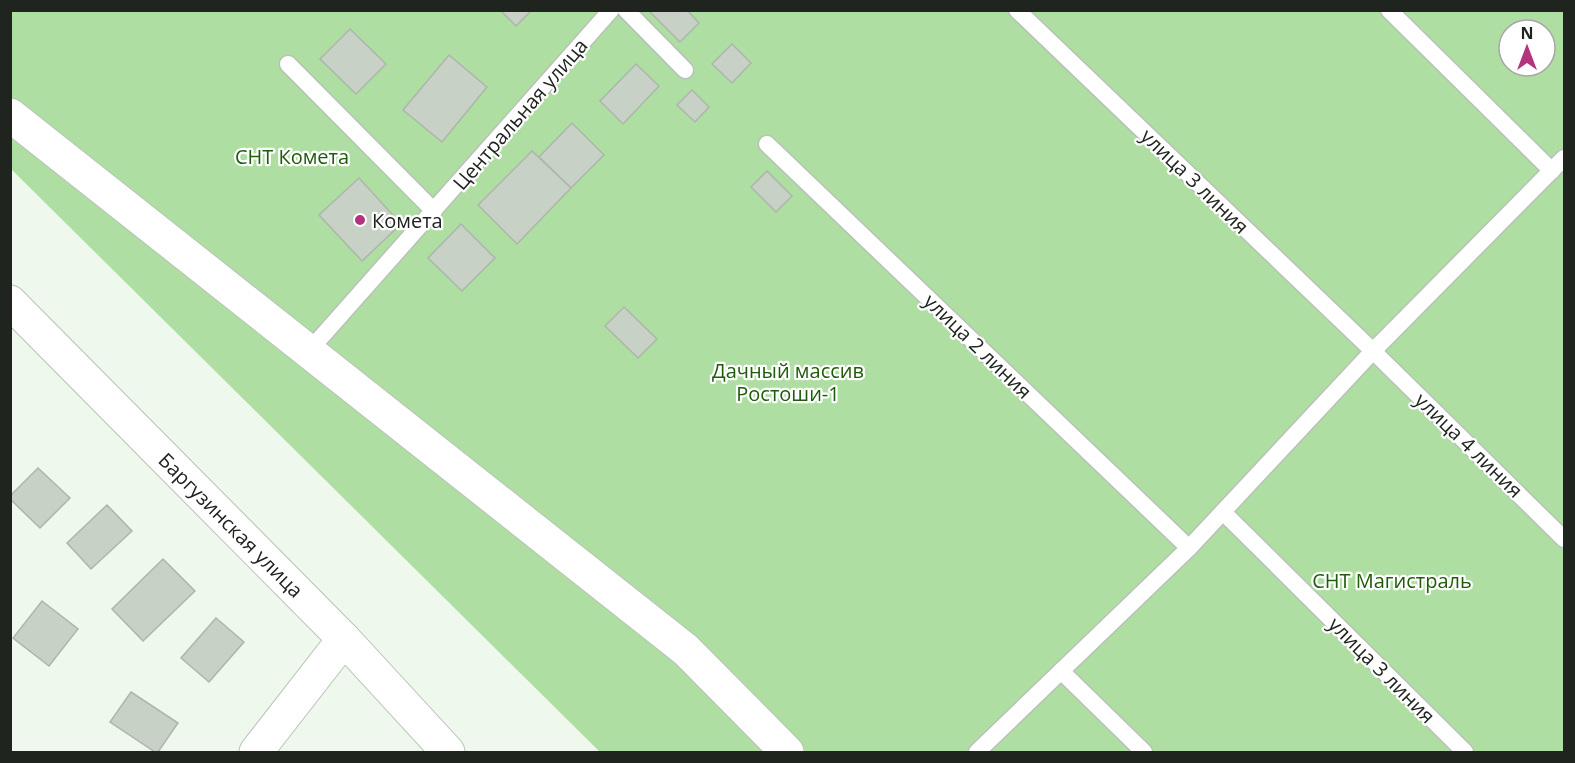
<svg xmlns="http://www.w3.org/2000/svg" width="1575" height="763" viewBox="0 0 1575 763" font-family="'Open Sans',sans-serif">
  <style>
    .green { fill: #afdea3; fill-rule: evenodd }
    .building { fill: #c8d1c5; stroke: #acb6aa; stroke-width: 1.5 }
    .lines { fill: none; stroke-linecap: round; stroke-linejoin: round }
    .service-casing { stroke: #b8c2b6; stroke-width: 19 }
    .minor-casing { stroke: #b8c2b6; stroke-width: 35 }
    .service { stroke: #fff; stroke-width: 16 }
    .minor { stroke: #fff; stroke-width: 33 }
    .poi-dot { fill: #b4337d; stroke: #fff; stroke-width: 2 }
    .labels { text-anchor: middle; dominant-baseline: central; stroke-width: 4.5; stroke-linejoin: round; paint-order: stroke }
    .street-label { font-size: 20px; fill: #20241f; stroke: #fff }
    .park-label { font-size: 20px; fill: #205b0b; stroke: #fff }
    .poi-label { font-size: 20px; fill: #20241f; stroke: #fff; text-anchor: start }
  </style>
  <rect width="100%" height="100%" fill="#eef8ec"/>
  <!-- green -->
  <path class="green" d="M10 11H1564V752H600L11 169ZM1509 30H1545V66H1509Z"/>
  <!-- building -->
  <g class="building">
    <polygon points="500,10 532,10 516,26"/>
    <polygon points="648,10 687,10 699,23 680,42"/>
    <polygon points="350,29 386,64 356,94 320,59"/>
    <polygon points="732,44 751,63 732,83 712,64"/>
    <polygon points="449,55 487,87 442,142 403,110"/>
    <polygon points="636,64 659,86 623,124 600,101"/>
    <polygon points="692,90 709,107 695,122 677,105"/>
    <polygon points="572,123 604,155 571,188 539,157"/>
    <polygon points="532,151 571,188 517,244 478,205"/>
    <polygon points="767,171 792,196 776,212 751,187"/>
    <polygon points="359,178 401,224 362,261 319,215"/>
    <polygon points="461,224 495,258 462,291 428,258"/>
    <polygon points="624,307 657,339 638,358 605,326"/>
    <polygon points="38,468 70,498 40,528 10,499 10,496"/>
    <polygon points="107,505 132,531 91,569 67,543"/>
    <polygon points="163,559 195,591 143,641 112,609"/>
    <polygon points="42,601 78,629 49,666 13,638"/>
    <polygon points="216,618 244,642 209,682 181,658"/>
    <polygon points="131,692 178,723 158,752 155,752 110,722"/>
  </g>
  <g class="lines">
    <!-- service casing -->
    <g class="service-casing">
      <g id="service">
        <polyline points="626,10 685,70"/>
        <polyline points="1017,10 1373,351 1564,539"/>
        <polyline points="1389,10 1552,171"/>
        <polyline points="288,64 434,211"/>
        <polyline points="767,144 1189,548"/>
        <polyline points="308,352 611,10"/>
        <polyline points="1223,512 1465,752"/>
        <polyline points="1061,671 1144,752"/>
        <polyline points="977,752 1189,548 1373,351 1564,158"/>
      </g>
    </g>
    <!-- minor casing -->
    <g class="minor-casing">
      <g id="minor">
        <polyline points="10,115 686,650 787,752"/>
        <polyline points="10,302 344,639 448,752"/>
        <polyline points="256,752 344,639"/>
      </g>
    </g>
    <!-- service -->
    <use href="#service" class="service"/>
    <!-- minor -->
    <use href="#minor" class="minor"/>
  </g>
  <!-- markers -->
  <circle class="poi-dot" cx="360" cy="220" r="6"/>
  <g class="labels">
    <!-- street labels -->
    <g class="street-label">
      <text transform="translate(520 114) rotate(-49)">Центральная улица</text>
      <text transform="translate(1195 181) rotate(44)">улица 3 линия</text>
      <text transform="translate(978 346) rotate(44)">улица 2 линия</text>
      <text transform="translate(1469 445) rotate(44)">улица 4 линия</text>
      <text transform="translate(231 525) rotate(45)">Баргузинская улица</text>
      <text transform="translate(1382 670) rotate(45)">улица 3 линия</text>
    </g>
    <!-- park labels -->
    <g class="park-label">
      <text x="292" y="156">СНТ Комета</text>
      <text x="788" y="370">Дачный массив<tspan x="788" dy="23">Ростоши-1</tspan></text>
      <text x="1392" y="580">СНТ Магистраль</text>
    </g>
    <!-- poi labels -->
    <g class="poi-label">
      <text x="372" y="220">Комета</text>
    </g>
  </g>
  <!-- border -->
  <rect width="1575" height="763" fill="none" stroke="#20241f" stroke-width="24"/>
  <!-- north arrow -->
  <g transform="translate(1527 48)"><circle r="28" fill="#ffffff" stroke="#a6a7a5" stroke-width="1.5"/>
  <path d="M0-4.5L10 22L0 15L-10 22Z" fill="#b4337d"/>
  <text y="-9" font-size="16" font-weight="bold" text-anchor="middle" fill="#20241f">N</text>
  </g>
</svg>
